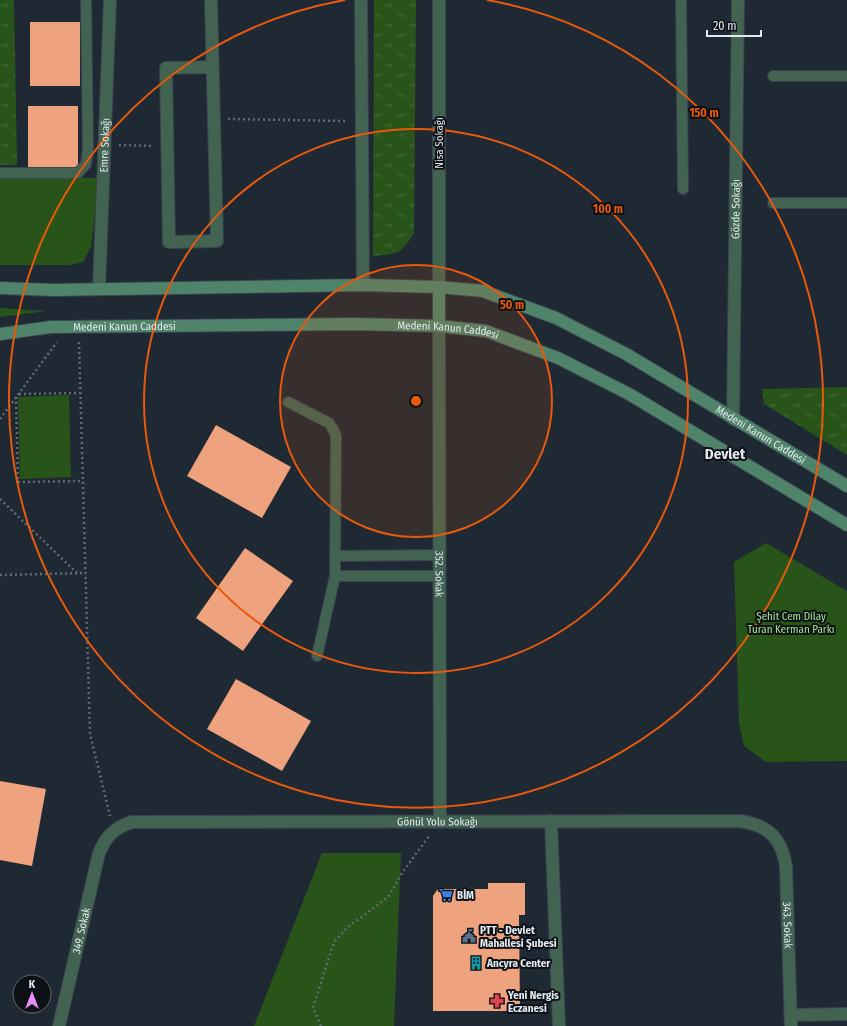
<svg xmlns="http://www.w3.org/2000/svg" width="847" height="1026" viewBox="0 0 847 1026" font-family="'Fira Sans Condensed',sans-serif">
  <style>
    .grass { fill: url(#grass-tufts) }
    .green { fill: #285319 }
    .building { fill: #eea27d }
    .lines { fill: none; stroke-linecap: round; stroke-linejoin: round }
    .lane-casing { stroke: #3a444e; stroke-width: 12 }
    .street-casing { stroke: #3a444e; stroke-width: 14 }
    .secondary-casing { stroke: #3a444e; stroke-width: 14 }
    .path { stroke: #626b74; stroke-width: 2.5; stroke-dasharray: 2 3; stroke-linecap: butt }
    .lane { stroke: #436352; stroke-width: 10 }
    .street { stroke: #436352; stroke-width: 12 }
    .secondary { stroke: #4f846a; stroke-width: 12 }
    .ring { fill: none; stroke: #e8590c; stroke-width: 2 }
    .labels { text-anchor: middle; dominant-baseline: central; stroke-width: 4; stroke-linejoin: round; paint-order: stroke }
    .street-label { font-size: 11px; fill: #e2e9f0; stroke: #0d1116 }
    .park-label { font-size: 11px; fill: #a1e48e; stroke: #0d1116 }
    .poi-label { font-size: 11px; font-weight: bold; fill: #e2e9f0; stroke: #0d1116; text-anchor: start }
    .district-label { font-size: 15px; font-weight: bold; fill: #e2e9f0; stroke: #0d1116 }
    .centre { fill: #e8590c; stroke: #0d1116; stroke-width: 2 }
    .ring-label { font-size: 12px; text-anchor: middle; font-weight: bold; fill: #e8590c; stroke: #0d1116; stroke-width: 4; stroke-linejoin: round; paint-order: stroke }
  </style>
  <defs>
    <pattern id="grass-tufts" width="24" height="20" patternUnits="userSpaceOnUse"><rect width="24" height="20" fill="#285319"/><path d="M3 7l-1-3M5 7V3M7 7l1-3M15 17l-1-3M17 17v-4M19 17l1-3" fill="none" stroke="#476c3b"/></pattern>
  </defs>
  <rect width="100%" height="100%" fill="#1f2934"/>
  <!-- grass -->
  <g class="grass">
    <polygon points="0,0 14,0 17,165 0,165"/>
    <path d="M374 0H416L414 233C401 254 398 254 373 256Z"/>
    <polygon points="0,308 47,311 0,317"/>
    <polygon points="847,387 847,455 764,404 762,389"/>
  </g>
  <!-- green -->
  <g class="green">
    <polygon points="0,178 99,178 91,247 83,262 69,265 0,265"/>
    <polygon points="69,395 71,477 20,479 18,397"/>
    <polygon points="766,543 847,591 847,761 766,762 744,746 739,723 734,562"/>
    <polygon points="322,853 401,853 394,1026 254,1026"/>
  </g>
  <!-- building -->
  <g class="building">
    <rect x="30" y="22" width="50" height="64"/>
    <rect x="28" y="106" width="50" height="64"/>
    <polygon points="216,425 291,467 262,518 187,476"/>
    <polygon points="245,548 293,581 243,651 196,618"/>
    <polygon points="236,679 311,721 282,771 207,729"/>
    <polygon points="0,781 46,789 32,866 0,860"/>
    <polygon points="488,883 525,883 525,915 519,915 520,1011 433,1011 433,896 437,890 441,889 488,889"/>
  </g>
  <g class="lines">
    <!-- lane casing -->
    <g class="lane-casing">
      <g id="lane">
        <polyline points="681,0 683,189"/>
        <polyline points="773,76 847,76"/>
        <polyline points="0,173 78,173 86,164 88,148 86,0"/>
        <polyline points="773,203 847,203"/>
        <polyline points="288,402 329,423 333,429 336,436 335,576 317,656"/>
        <polyline points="335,556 439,555"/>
        <polyline points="335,576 439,576"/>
      </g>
    </g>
    <!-- street casing -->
    <g class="street-casing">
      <g id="street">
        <path d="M211 0C213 80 215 161 217 241L169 242 166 68 212 67"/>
        <polyline points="361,0 363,285"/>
        <polyline points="439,0 439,287"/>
        <path id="s1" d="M99 289 110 0"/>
        <path id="s2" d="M439 326 440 821"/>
        <path id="s3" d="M733 419 738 0"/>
        <polyline points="551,821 559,1026"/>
        <polyline points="790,1015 847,1014"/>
        <path id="s4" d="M59 1026 99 853C106 836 114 828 132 822L740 821C768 825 782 838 786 867L791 1026"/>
      </g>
    </g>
    <!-- secondary casing -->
    <g class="secondary-casing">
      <g id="secondary">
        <polyline points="439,287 439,326"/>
        <path id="s5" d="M0 288 53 290 363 285 439 287 483 291 556 318 626 354 847 486"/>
        <path id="s6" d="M0 334 51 327 355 324 439 326 486 331 558 358 629 394 847 525"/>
      </g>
    </g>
    <!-- path -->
    <g class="path">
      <polyline points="228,119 347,121"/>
      <polyline points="119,145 152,146"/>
      <polyline points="79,342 90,734 110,816"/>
      <polyline points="19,394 81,393"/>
      <polyline points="16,397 18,482 83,481"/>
      <polyline points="0,419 57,342"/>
      <polyline points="0,499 77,573"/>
      <polyline points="0,575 85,573"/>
      <polyline points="321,1026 313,1008 334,942 347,928 388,897 402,873 429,836"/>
    </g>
    <!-- lane -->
    <use href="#lane" class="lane"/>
    <!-- street -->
    <use href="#street" class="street"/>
    <!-- secondary -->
    <use href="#secondary" class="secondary"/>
  </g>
  <!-- distance rings -->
  <circle cx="416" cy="401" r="136" fill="#e8590c" fill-opacity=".12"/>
  <g class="ring">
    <circle cx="416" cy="401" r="136"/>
    <circle cx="416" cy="401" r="272"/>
    <path d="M487 0A407 407 0 1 1 345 0"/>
  </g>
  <!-- icons -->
  <defs>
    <g id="supermarket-bare" transform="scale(1.08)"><path d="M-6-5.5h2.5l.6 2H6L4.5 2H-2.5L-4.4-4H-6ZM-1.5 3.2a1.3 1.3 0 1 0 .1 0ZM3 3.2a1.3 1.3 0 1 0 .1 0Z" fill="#3f7fe0" stroke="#0d1116" stroke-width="2.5" paint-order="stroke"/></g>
    <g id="civic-bare" transform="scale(1.08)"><path d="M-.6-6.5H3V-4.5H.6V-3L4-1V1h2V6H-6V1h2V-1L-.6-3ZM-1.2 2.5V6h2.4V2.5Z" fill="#5c6f8a" stroke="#0d1116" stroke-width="2.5" paint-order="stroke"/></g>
    <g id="building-bare" transform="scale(1.08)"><path d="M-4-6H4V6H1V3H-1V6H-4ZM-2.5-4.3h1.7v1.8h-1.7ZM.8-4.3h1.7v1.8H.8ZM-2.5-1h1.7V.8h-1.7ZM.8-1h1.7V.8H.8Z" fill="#0f9aa8" stroke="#0d1116" stroke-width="2.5" paint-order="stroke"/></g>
    <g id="pharmacy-bare" transform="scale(1.08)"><path d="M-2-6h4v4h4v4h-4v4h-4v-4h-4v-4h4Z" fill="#e0444e" stroke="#0d1116" stroke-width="2.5" paint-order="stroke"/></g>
  </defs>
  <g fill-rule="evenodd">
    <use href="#supermarket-bare" x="446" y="895"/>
    <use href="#civic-bare" x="469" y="936"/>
    <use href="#building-bare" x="476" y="963"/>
    <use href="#pharmacy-bare" x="497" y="1001"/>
  </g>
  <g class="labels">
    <!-- street labels -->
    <g class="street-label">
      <text transform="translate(439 143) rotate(-90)">Nisa Sokağı</text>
      <text stroke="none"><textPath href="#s1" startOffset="144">Emre Sokağı</textPath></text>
      <text stroke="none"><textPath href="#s3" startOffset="210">Gözde Sokağı</textPath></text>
      <text stroke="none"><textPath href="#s6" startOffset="125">Medeni Kanun Caddesi</textPath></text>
      <text stroke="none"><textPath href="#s6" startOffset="449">Medeni Kanun Caddesi</textPath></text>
      <text stroke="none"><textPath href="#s5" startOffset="797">Medeni Kanun Caddesi</textPath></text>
      <text stroke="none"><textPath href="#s2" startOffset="248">352. Sokak</textPath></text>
      <text stroke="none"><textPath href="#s4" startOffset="530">Gönül Yolu Sokağı</textPath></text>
      <text stroke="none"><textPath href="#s4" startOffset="962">343. Sokak</textPath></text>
      <text stroke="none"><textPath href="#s4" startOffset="98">349. Sokak</textPath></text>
    </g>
    <!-- park labels -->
    <g class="park-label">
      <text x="791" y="616">Şehit Cem Dilay<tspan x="791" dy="13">Turan Kerman Parkı</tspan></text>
    </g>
    <!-- poi labels -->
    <g class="poi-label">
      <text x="457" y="895">BİM</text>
      <text x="480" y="930">PTT - Devlet<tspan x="480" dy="13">Mahallesi Şubesi</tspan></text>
      <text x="487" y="963">Ancyra Center</text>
      <text x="508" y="995">Yeni Nergis<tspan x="508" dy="13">Eczanesi</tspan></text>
    </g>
    <!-- district labels -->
    <g class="district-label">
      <text x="725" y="454">Devlet</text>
    </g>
  </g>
  <circle cx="416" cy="401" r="6" class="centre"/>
  <g class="ring-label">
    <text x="704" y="117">150 m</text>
    <text x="608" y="213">100 m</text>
    <text x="512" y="309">50 m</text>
  </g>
  <!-- north arrow -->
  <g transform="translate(32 994)"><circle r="19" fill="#0d1116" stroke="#62676d"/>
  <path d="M0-3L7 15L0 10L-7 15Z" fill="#ed8cf9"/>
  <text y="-6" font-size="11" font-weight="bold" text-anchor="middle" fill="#e2e9f0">K</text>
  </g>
  <!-- scale -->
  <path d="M707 30v6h54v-6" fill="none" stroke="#e2e9f0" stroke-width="2"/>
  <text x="713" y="30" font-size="12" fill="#e2e9f0" stroke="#0d1116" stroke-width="3" paint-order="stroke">20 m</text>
</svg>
